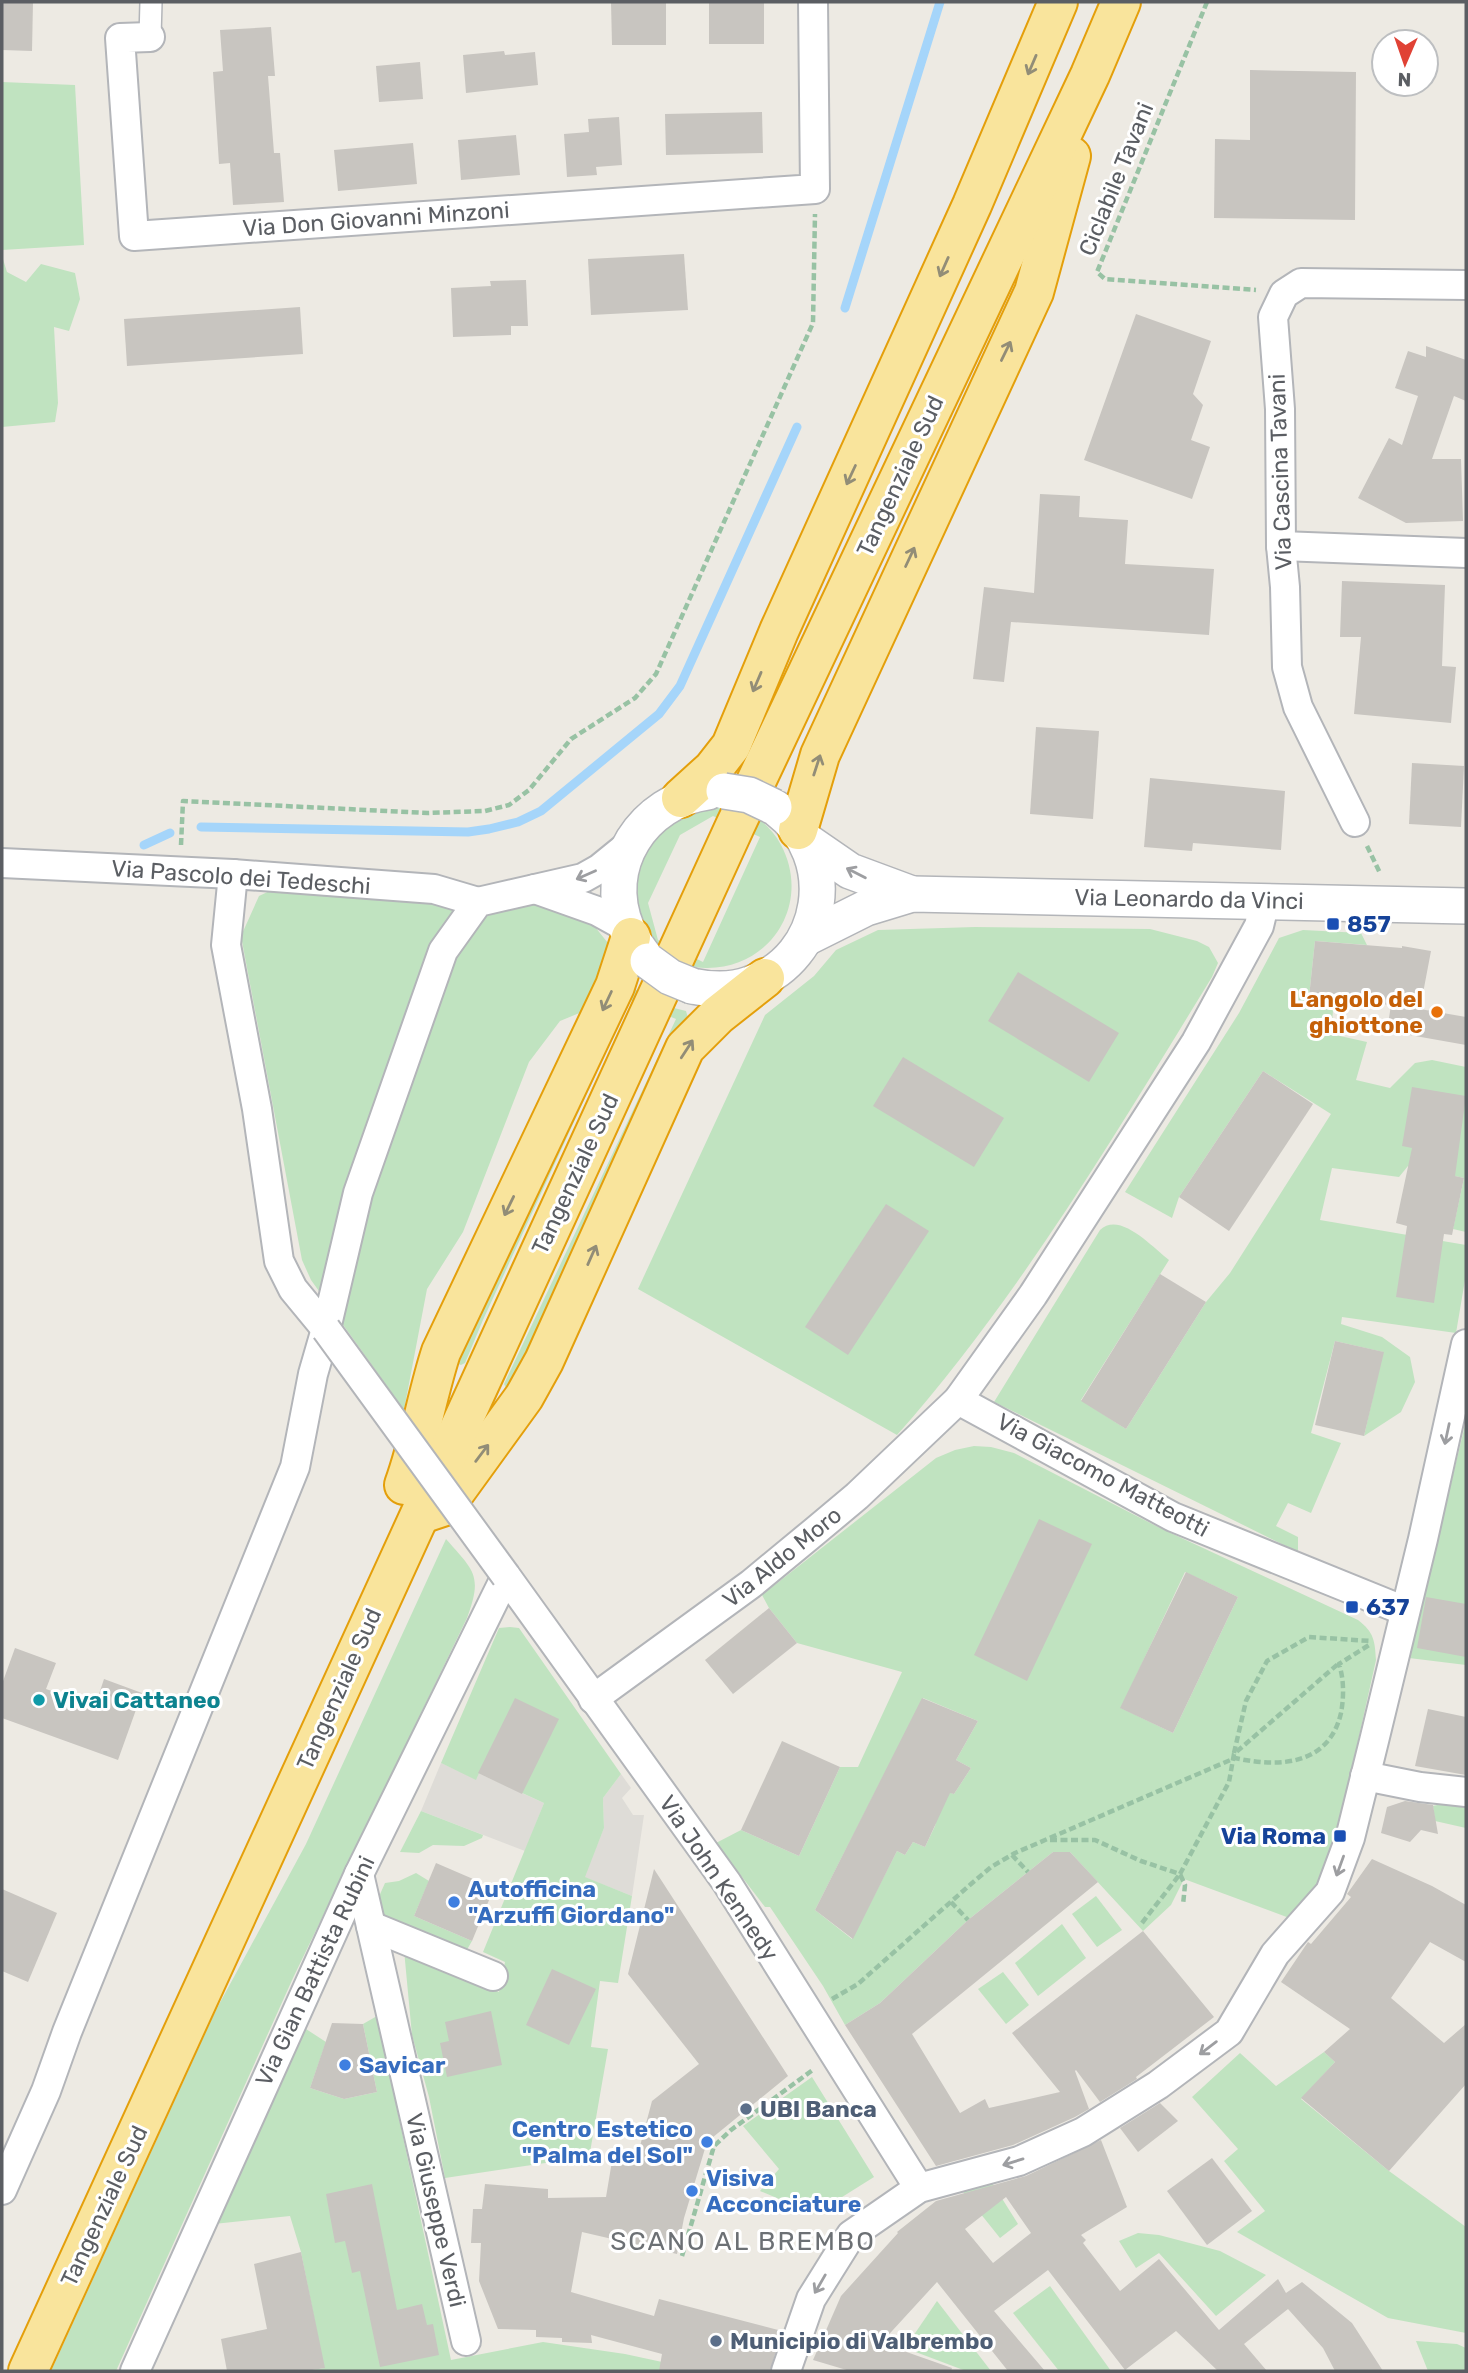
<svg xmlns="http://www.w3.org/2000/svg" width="1468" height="2373" viewBox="0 0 1468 2373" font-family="Rubik,sans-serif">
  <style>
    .industrial { fill: #dedcd7 }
    .green { fill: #c0e3c0; fill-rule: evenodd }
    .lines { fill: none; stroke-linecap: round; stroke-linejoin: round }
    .stream { stroke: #a5d5fa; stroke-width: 9 }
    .building { fill: #c8c5c0; fill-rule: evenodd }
    .pedestrian-casing { stroke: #b3b5b9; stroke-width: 24 }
    .minor-casing { stroke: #b3b5b9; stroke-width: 32 }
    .tertiary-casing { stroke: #b3b5b9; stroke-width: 38 }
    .trunk-casing { stroke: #e49f0b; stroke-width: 42 }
    .path { stroke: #98c2a4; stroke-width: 4.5; stroke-dasharray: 7 3.5; stroke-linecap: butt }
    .pedestrian { stroke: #fff; stroke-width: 21 }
    .minor { stroke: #fff; stroke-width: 28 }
    .tertiary { stroke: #fff; stroke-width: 35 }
    .trunk { stroke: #f9e49c; stroke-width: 38 }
    .minor-bridge-casing { stroke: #b3b5b9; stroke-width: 32; stroke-linecap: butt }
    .tertiary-bridge-casing { stroke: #b3b5b9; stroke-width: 38; stroke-linecap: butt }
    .minor-bridge { stroke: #fff; stroke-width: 28 }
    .tertiary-bridge { stroke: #fff; stroke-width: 35 }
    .oneway { stroke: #928d77 }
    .oneway2 { stroke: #9d9ea1 }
    .transit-dot { fill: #1a4fb4; stroke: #fff; stroke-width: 2.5 }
    .food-dot { fill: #e8710a; stroke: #fff; stroke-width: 2.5 }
    .culture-dot { fill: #0f9aa8; stroke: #fff; stroke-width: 2.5 }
    .shop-dot { fill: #3f7fe0; stroke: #fff; stroke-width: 2.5 }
    .service-dot { fill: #5c6f8a; stroke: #fff; stroke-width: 2.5 }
    .labels { text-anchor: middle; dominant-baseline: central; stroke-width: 6; stroke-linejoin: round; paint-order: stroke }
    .street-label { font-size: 23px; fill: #5b5e63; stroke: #fff }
    .transit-label { font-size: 23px; font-weight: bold; fill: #164399; stroke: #fff; text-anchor: start }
    .food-label { font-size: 23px; font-weight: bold; fill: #c56008; stroke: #fff; text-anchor: end }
    .culture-label { font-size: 23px; font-weight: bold; fill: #0d838f; stroke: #fff; text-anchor: start }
    .shop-label { font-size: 23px; font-weight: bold; fill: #366cbe; stroke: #fff; text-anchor: start }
    .service-label { font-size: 23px; font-weight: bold; fill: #4e5e75; stroke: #fff; text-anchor: start }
    .quarter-label { font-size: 26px; letter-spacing: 2px; fill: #6c7074; stroke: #fff }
  </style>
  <rect width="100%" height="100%" fill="#edeae3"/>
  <!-- industrial -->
  <g class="industrial">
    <polygon points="441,1763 476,1779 478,1773 544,1803 525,1851 421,1811"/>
    <polygon points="621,1774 631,1788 622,1798 633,1815 644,1815 632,1896 584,1877 604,1828 603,1798"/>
  </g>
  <!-- green -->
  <g class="green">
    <polygon points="2,82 75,85 84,245 2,250"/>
    <polygon points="2,256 7,272 26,282 41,264 75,273 80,299 69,331 54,327 58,403 55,422 2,427"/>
    <path d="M700 803C713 805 730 805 742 809 758 815 773 830 781 845 812 903 771 969 706 968 693 968 680 965 670 959 665 956 660 954 656 951 650 946 633 923 631 916 627 906 632 865 632 852ZM713 816 760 837 703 962 658 940 648 903 680 835Z"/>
    <polygon points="276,888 561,903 587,917 612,948 594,1007 560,1021 529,1062 463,1232 427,1289 404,1410 311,1280 302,1260 241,936 259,896"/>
    <path d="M975 927 1150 929 1197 941 1209 947 1218 963 1212 977C1115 1135 1019 1297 897 1435L638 1289 765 1015 814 976 836 950 878 930Z"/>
    <path d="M1303 930 1361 933 1367 945 1315 941 1309 997 1334 999 1331 1034 1367 1042 1356 1080 1390 1088 1415 1063 1432 1060 1466 1067V1232L1453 1229 1464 1178 1408 1166 1399 1177 1332 1168 1320 1220 1466 1245V1274L1456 1333 1342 1317 1341 1324 1382 1337 1410 1357 1415 1382 1401 1412 1364 1436 1383 1352 1335 1341 1311 1433 1341 1443 1311 1513 1288 1503 1276 1526 1298 1537V1552L994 1402 1100 1230C1120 1211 1152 1247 1169 1260L1081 1400 1126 1429 1206 1302 1230 1273 1331 1114 1263 1071 1179 1197 1172 1218 1125 1192 1239 1013 1279 938Z"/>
    <polygon points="633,988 670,1007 686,1011 688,1018 521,1377 507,1390 504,1384 676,1019 630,1000 483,1320 465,1363 461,1365 456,1363"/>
    <polygon points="1466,1421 1466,1665 1409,1658"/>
    <path d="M974 1446 991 1447 1014 1453 1160 1528 1358 1620C1374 1632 1375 1641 1376 1660L1334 1849 1313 1893 1292 1919 1184 1879 1171 1905 1143 1931 1070 1852H1053L968 1920 880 2003 845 2025 823 1986 770 1907H765L716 1843 741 1830 799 1856 840 1767H858L902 1672 797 1643 769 1608 762 1595 936 1458 955 1450ZM1185 1572 1238 1597 1173 1733 1121 1708ZM923 1698 978 1721 956 1760 971 1768 954 1794 942 1790 935 1826 925 1847 913 1842 905 1855 897 1851 852 1939 815 1910Z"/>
    <path d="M446 1539C474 1571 483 1575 467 1618L293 1978 116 2371H51L216 2010 306 1844Z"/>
    <polygon points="510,1627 519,1628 621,1774 603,1798 604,1828 585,1877 632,1896 618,1983 600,1981 591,2047 608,2049 589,2158 559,2161 445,2178 429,2097 412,2035 404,1950 499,1992 505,1962 483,1952 544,1803 479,1773 476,1780 441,1763 499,1628"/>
    <polygon points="1462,1799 1466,1799 1466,1828 1435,1821 1433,1806"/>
    <polygon points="421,1811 483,1835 482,1838 464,1846 433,1845 419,1853 400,1852"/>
    <polygon points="416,1873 429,1881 414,1916 472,1941 465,1953 373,1910 385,1883 399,1881"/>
    <polygon points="1096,1896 1122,1930 1097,1947 1072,1914"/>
    <polygon points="1062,1924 1086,1958 1038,1996 1015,1963"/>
    <polygon points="1003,1972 1029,2005 1006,2024 978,1989"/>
    <polygon points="377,2016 451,2360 543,2342 625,2354 704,2371 306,2371 324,2368 301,2252 290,2216 214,2224 306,2029 326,2042 310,2088 344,2099 377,2092 363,2024"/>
    <polygon points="1324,2052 1335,2062 1301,2099 1389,2171 1466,2227 1466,2333 1388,2318 1237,2232 1265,2211 1224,2161 1238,2149 1192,2097 1240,2053 1276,2086"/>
    <polygon points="812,2077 874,2177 815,2214 760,2191 779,2169 743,2126"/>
    <polygon points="991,2181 1018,2224 1000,2238 960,2188"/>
    <polygon points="1138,2233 1159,2235 1220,2251 1266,2275 1216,2316 1159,2253 1136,2268 1119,2241"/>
    <polygon points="1050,2286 1111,2371 1059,2371 1013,2313"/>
    <polygon points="937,2301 991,2371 966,2371 905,2348"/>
    <polygon points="1416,2341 1457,2344 1466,2348 1466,2371 1428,2371"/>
  </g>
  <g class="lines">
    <!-- stream -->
    <g class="stream">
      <polyline points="845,308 940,2"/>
      <polyline points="201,827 468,832 489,829 518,822 541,811 659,714 680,686 797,427"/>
      <polyline points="144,845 170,833"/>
    </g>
  </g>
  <!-- building -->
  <g class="building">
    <polygon points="2,2 33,2 32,51 2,50"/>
    <polygon points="611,2 666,2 666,45 612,45"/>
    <rect x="709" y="2" width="55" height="42"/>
    <polygon points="271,27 275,76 268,76 274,153 280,153 284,202 233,205 230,163 219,164 213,72 223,71 220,30"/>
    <polygon points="504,51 505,55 535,52 538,85 466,93 463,55"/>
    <polygon points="420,62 423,99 379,102 376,66"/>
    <polygon points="1250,70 1356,72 1355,220 1214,218 1215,139 1250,140"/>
    <polygon points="762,112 763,153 666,155 665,114"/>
    <polygon points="619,117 622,165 596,167 597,175 567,177 564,134 589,132 588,119"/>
    <polygon points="516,135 520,175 461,180 458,140"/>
    <polygon points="413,143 417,184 338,191 334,150"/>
    <polygon points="684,254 688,310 591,315 588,259"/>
    <polygon points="526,280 528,326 511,326 511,335 453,337 451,288 491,286 490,281"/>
    <polygon points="300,307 303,354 127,366 124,319"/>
    <polygon points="1136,314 1211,341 1193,394 1203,405 1191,440 1210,447 1192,499 1084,460"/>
    <polygon points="1426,346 1466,360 1466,401 1454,396 1432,459 1461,459 1463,521 1406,523 1358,498 1389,438 1402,445 1418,396 1395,388 1408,351 1426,357"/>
    <polygon points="1040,494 1080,496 1079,517 1128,520 1125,564 1214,569 1209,635 1011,622 1004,682 973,679 984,587 1034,593"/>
    <polygon points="1342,581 1445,585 1442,666 1456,667 1451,723 1354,714 1361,637 1340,637"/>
    <polygon points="1036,727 1099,731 1093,819 1030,814"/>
    <polygon points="1412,763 1464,766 1461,827 1409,824"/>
    <polygon points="1150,778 1285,791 1281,850 1193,843 1192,851 1144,847"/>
    <polygon points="1315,941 1402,948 1402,946 1431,951 1420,1009 1466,1017 1466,1045 1387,1031 1391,1005 1309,997"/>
    <polygon points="1018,972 1119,1033 1089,1082 988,1021"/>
    <polygon points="903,1057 1004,1118 974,1167 873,1106"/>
    <polygon points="1263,1071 1313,1104 1229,1231 1179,1197"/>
    <polygon points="1412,1087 1466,1096 1455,1176 1464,1178 1452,1235 1444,1234 1434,1303 1396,1297 1407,1226 1396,1223 1412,1148 1402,1146"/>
    <polygon points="886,1204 929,1231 848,1355 805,1327"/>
    <polygon points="1160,1274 1206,1302 1126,1429 1081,1401"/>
    <polygon points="1335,1341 1384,1352 1364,1436 1315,1425"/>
    <polygon points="1039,1519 1092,1544 1027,1681 974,1655"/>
    <polygon points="1186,1572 1238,1597 1173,1733 1120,1708"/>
    <polygon points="1426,1597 1466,1604 1466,1657 1417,1648"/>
    <polygon points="769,1608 797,1643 733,1694 705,1660"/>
    <polygon points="15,1648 56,1663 46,1689 95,1706 104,1679 142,1693 118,1760 2,1718 2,1684"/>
    <polygon points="515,1698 559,1719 522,1794 478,1773"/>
    <polygon points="922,1698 978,1721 956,1760 971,1768 954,1794 950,1793 925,1847 913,1842 905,1855 897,1851 853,1939 815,1910"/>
    <polygon points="1428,1709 1466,1717 1466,1775 1415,1766"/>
    <polygon points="782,1741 840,1767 799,1856 741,1830"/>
    <polygon points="1405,1801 1433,1805 1438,1834 1421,1830 1410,1842 1381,1833 1387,1807"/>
    <polygon points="1053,1852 1070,1852 1098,1882 912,2034 960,2113 985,2099 989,2108 1060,2092 1012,2033 1143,1931 1214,2017 1136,2077 1137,2079 1100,2102 1076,2070 1075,2071 1089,2109 1075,2117 1013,2145 936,2166 845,2025 880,2003 968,1920"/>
    <polygon points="1372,1859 1432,1886 1466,1905 1466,1962 1430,1942 1391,1998 1444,2043 1466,2024 1466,2084 1389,2171 1301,2098 1335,2062 1324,2052 1350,2029 1281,1982 1308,1942 1311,1944 1351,1897 1347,1894"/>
    <polygon points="436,1863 494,1888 472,1941 414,1916"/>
    <polygon points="654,1869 788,2076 707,2142 684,2218 677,2254 582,2232 571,2292 654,2316 659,2299 782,2331 770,2371 659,2371 662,2354 591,2335 592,2343 562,2342 562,2338 536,2337 536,2330 498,2329 479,2281 481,2243 471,2243 473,2209 482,2209 485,2184 548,2189 548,2198 606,2197 613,2155 636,2161 652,2101 699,2064 628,1974"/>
    <polygon points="2,1889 57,1913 28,1982 2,1971"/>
    <polygon points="552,1969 596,1989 569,2045 526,2025"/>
    <polygon points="491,2011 502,2065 447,2077 440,2043 449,2041 445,2022"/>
    <polygon points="332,2023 363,2024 377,2092 344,2099 310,2088"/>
    <polygon points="1160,2103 1178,2121 1138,2152 1120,2128"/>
    <path d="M1101 2140 1127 2207 1081 2235 1086 2240 1083 2243 1120 2291 1159 2259 1219 2330 1278 2279 1286 2293 1302 2282 1352 2323 1383 2371H1335L1323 2348 1288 2309 1244 2344 1267 2371H1218L1176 2331 1125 2370 1048 2270 994 2311 1045 2371H1008L937 2282 881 2343 952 2368 951 2371H850L813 2360 841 2296 898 2233 897 2232 936 2201 1026 2176ZM1006 2197 1031 2233 993 2263 965 2229Z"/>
    <polygon points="1212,2158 1252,2211 1207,2245 1167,2191"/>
    <polygon points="372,2184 397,2310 422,2304 427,2325 433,2324 439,2355 380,2367 360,2271 352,2273 345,2241 335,2243 326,2194"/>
    <polygon points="301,2252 325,2368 306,2371 227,2371 221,2339 267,2329 254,2264"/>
  </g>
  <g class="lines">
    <!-- pedestrian casing -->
    <g class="pedestrian-casing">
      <polyline id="pedestrian" points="150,37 151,2"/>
    </g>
    <!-- minor casing -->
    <g class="minor-casing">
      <g id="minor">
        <polyline points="150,37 120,38 134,236 815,189 813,2"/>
        <polyline points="1281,546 1466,553"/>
        <polyline points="1355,822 1298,707 1287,667 1285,587 1281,546 1280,409 1273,317 1284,294 1301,283 1466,285"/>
        <polyline points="2,863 233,874 434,889 478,902"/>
        <polyline points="233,874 226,945 257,1109 279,1261 293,1289 326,1329"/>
        <polyline points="535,889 597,911 626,927"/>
        <polyline points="958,1400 1173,1517 1405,1611"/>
        <polyline points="593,1699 751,1584 814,1532 857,1496 958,1400 1033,1295 1196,1042 1259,926 1265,901"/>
        <polyline points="1365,1776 1420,1787 1466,1792"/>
        <polyline points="359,1874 466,2341"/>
        <polyline points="371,1926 493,1976"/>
        <polyline points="2,2190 46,2091 67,2032 295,1467 313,1374 326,1329 358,1193 443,951 478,902 583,878 599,869 631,843"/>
        <polyline points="135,2371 359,1874 506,1576 727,1883 919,2188"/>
        <polyline points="786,2371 811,2299 851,2235 919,2188 1019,2161 1083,2132 1158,2085 1229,2032 1275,1954 1330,1892 1350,1838 1374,1741 1423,1539 1466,1344"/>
      </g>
    </g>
    <!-- tertiary casing -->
    <g class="tertiary-casing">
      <g id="tertiary">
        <polyline points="805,840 850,871 912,894"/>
        <polyline points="806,938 866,908 912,894 1466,906"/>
        <path d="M648 961C640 951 632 941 627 929 600 866 643 801 708 792"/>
        <path d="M692 986C711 990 731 991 750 984 826 958 841 857 777 809"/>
      </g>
    </g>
    <!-- trunk casing -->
    <g class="trunk-casing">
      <g id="trunk">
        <polyline points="681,798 713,769 731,746 779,631 972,205 1058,2"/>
        <polyline points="798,830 820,755 1034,292 1071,156"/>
        <path d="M404 1485C420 1441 427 1395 441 1352L615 986 631 937"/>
        <polyline points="427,1512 445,1506 524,1397 544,1361 685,1048 718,1015 765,978"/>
        <polyline points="28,2371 735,826 1090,75 1121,2"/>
      </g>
    </g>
    <!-- path -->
    <g class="path">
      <polyline points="1207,2 1097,272 1105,279 1256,290"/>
      <polyline points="181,845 183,801 428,813 485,811 509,805 529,790 571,739 635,698 656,674 813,323 815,214"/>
      <polyline points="1367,846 1380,873"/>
      <polyline points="1234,1753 1246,1701 1267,1661 1309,1637 1371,1641"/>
      <polyline points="1050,1840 1095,1840 1141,1861 1180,1874 1229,1782 1234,1754 1338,1664"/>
      <polyline points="1012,1855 1028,1872"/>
      <polyline points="951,1902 968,1920"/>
      <polyline points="1142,1923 1180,1874 1185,1885 1183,1905"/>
      <path d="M832 1999 858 1984 971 1884 991 1867 1015 1853 1235 1758C1280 1768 1329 1765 1341 1713 1344 1697 1344 1679 1339 1664L1369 1645"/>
      <polyline points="682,2256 714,2146 731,2130 814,2069"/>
    </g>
    <!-- pedestrian -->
    <use href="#pedestrian" class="pedestrian"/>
    <!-- minor -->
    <use href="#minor" class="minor"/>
    <!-- tertiary -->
    <use href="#tertiary" class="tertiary"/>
    <!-- trunk -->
    <use href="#trunk" class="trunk"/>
    <!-- minor-bridge casing -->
    <g class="minor-bridge-casing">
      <polyline id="minor-bridge" points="326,1329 506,1576"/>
    </g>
    <!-- tertiary-bridge casing -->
    <g class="tertiary-bridge-casing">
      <g id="tertiary-bridge">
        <polyline points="724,791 749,795 774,807"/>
        <polyline points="648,961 670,977 692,986"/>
      </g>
    </g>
    <!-- minor-bridge -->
    <use href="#minor-bridge" class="minor-bridge"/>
    <!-- tertiary-bridge -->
    <use href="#tertiary-bridge" class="tertiary-bridge"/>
  </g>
  <!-- one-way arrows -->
  <defs><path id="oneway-shaft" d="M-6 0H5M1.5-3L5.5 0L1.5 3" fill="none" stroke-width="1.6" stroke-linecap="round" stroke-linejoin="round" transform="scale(1.75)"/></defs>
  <g class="oneway">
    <use href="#oneway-shaft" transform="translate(1032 65) rotate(113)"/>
    <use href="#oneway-shaft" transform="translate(944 267) rotate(114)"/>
    <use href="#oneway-shaft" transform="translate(1006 351) rotate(-64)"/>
    <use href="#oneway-shaft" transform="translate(851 475) rotate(115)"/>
    <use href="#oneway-shaft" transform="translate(910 557) rotate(-65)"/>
    <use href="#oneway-shaft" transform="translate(757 682) rotate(113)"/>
    <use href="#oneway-shaft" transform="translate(817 765) rotate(-72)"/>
    <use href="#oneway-shaft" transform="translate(607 1001) rotate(115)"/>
    <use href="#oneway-shaft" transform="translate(687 1049) rotate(-57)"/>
    <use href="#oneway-shaft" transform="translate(509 1206) rotate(116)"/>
    <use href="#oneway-shaft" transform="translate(592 1255) rotate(-66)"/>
    <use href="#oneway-shaft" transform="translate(482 1453) rotate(-53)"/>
  </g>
  <g class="oneway2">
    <use href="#oneway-shaft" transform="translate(856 873) rotate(-153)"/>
    <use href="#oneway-shaft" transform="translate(586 875) rotate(156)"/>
    <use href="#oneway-shaft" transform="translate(1447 1434) rotate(102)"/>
    <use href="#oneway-shaft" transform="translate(1340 1866) rotate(110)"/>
    <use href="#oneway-shaft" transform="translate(1208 2048) rotate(143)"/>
    <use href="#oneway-shaft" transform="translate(1013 2162) rotate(163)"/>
    <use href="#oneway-shaft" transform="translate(820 2284) rotate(120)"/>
  </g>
  <!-- markers -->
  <g class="transit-dot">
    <rect x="1326" y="917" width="14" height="14" rx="3.5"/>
    <rect x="1345" y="1600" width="14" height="14" rx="3.5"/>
    <rect x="1333" y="1829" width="14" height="14" rx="3.5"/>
  </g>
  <circle class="food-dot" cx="1437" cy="1012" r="7"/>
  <circle class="culture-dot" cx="39" cy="1700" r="7"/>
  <g class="shop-dot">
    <circle cx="454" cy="1902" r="7"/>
    <circle cx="345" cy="2065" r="7"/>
    <circle cx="707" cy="2142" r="7"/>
    <circle cx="692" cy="2191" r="7"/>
  </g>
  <g class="service-dot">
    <circle cx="746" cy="2109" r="7"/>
    <circle cx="716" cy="2341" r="7"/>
  </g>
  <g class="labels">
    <!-- street labels -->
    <g class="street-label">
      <text transform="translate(1116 179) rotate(-68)">Ciclabile Tavani</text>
      <text transform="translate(376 219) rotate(-4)">Via Don Giovanni Minzoni</text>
      <text transform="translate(1280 472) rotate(-92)">Via Cascina Tavani</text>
      <text transform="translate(900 476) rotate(-65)">Tangenziale Sud</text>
      <text transform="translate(241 877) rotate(4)">Via Pascolo dei Tedeschi</text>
      <text transform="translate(1189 899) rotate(1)">Via Leonardo da Vinci</text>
      <text transform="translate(575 1174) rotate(-65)">Tangenziale Sud</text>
      <text transform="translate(1103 1475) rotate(28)">Via Giacomo Matteotti</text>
      <text transform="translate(782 1557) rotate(-39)">Via Aldo Moro</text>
      <text transform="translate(339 1689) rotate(-66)">Tangenziale Sud</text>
      <text transform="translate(719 1878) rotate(56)">Via John Kennedy</text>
      <text transform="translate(315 1971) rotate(-65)">Via Gian Battista Rubini</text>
      <text transform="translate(104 2206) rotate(-65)">Tangenziale Sud</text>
      <text transform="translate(436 2210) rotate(77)">Via Giuseppe Verdi</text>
    </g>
    <!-- transit labels -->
    <g class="transit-label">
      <text x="1347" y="924">857</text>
      <text x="1366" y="1607">637</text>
      <text x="1326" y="1836" text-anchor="end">Via Roma</text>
    </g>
    <!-- food labels -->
    <g class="food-label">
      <text x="1423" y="999">L'angolo del<tspan x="1423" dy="26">ghiottone</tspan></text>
    </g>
    <!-- culture labels -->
    <g class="culture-label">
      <text x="53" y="1700">Vivai Cattaneo</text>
    </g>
    <!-- shop labels -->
    <g class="shop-label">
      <text x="468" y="1889">Autofficina<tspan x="468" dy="26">"Arzuffi Giordano"</tspan></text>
      <text x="359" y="2065">Savicar</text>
      <text x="693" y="2129" text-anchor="end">Centro Estetico<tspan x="693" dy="26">"Palma del Sol"</tspan></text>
      <text x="706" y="2178">Visiva<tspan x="706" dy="26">Acconciature</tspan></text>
    </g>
    <!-- service labels -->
    <g class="service-label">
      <text x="760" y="2109">UBI Banca</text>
      <text x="730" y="2341">Municipio di Valbrembo</text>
    </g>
    <!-- quarter labels -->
    <g class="quarter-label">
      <text x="743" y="2241">SCANO AL BREMBO</text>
    </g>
  </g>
  <!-- border -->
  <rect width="1468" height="2373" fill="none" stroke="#5b5e63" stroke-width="7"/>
  <!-- north arrow -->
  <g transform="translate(1405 63) rotate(182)"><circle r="33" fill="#ffffff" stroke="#bdbfc1" stroke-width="2"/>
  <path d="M0-5L12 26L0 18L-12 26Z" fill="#e04235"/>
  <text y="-10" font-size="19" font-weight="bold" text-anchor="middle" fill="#5b5e63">N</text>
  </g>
</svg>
